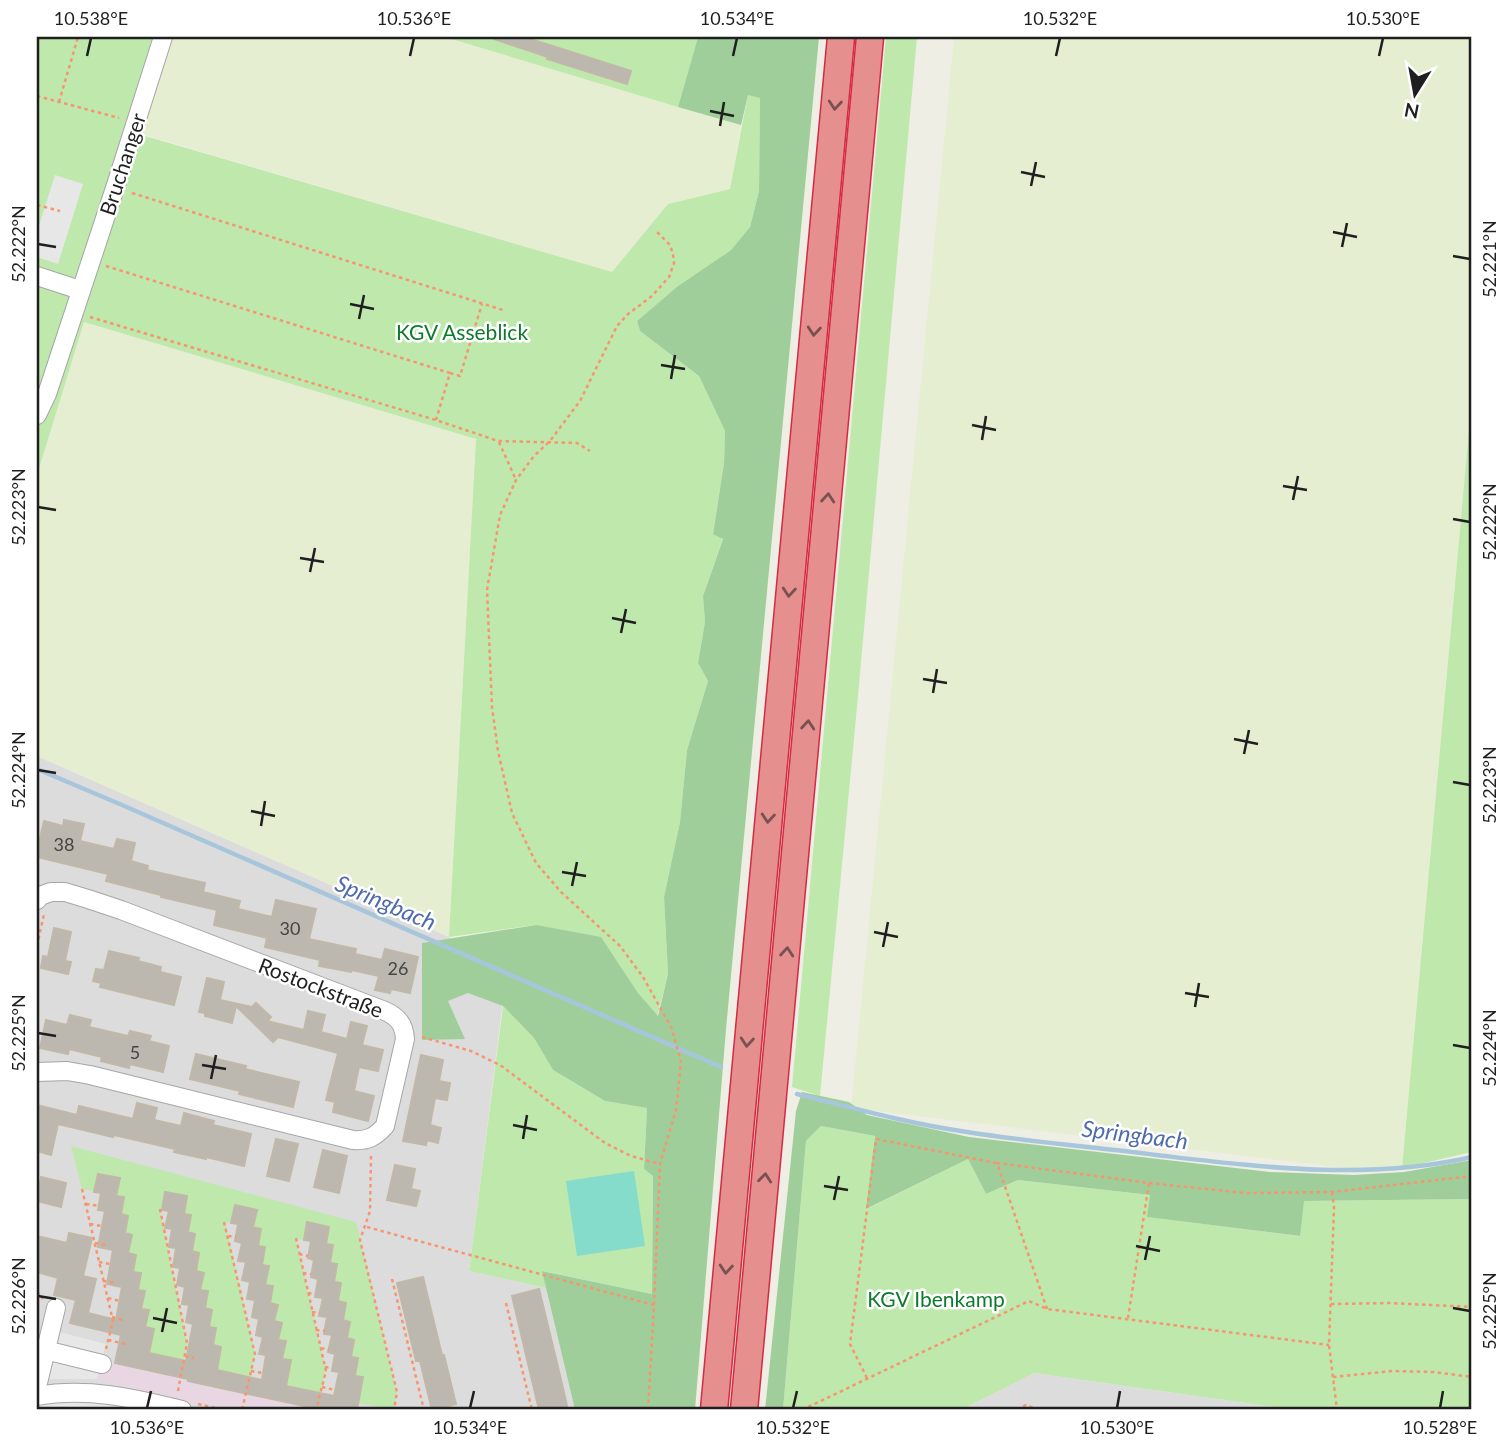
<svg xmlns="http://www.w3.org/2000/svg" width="1509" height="1447" viewBox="0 0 1509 1447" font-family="Lato,sans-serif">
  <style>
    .residential { fill: #dddcdc }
    .industrial { fill: #e8d7e2 }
    .farmland { fill: #e6eed1 }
    .grass { fill: #bfe8ad }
    .forest { fill: #a0ce9b }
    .pitch { fill: #85dccb }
    .parking { fill: #e7e7e7 }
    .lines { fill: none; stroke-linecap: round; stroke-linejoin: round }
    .stream { stroke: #a7c6dc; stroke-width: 4.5 }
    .building { fill: #bcb7af; stroke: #c1b8a8; stroke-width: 2 }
    .minor-casing { stroke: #a6a6a6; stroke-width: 20 }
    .highway-casing { stroke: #d72944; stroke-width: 29 }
    .path { stroke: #f6966f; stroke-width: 2.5; stroke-dasharray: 3.5 3.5; stroke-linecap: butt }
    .minor { stroke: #fff; stroke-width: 18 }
    .highway { stroke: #e58f8f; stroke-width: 26 }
    .oneway { stroke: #785151 }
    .ticks { fill: none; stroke: #1f1f1f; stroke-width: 2.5 }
    .labels { text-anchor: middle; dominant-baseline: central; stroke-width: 5; stroke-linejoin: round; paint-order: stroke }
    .number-label { font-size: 18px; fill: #464543 }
    .street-label { font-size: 21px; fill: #1f1f1f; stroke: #fff }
    .park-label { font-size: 21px; fill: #0e7b2c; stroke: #fff }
    .water-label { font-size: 23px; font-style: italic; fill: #4d6bad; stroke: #fff }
    .neatline { fill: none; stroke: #1f1f1f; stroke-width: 2.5 }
    .ticks-label { font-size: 18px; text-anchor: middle; fill: #1f1f1f }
  </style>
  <rect width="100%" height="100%" fill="#efeee5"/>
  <!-- residential -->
  <g class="residential">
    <polygon points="37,756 449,937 506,977 469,1271 546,1288 575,1410 37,1410"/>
    <polygon points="1034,1373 1295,1410 961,1410"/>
  </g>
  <!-- industrial -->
  <polygon class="industrial" points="103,1360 181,1377 180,1379 317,1409 316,1410 224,1410 123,1386 97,1381"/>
  <!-- farmland -->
  <g class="farmland">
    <polygon points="168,37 445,37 741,125 730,189 668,204 612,272 138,133"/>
    <polygon points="954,37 1472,37 1472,397 1402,1168 1344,1168 851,1108"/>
    <polygon points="84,322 476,439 449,937 37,756 37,475"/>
  </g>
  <!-- grass -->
  <g class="grass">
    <polygon points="37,37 168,37 138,134 612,272 668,204 730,189 748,94 760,98 759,191 750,227 731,250 678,286 637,321 640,331 699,376 725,431 724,463 713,533 723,538 703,596 705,622 698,663 708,681 687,750 680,822 664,897 668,974 657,1017 638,993 536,925 449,937 476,439 84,322 37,475"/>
    <polygon points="445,37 698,37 678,107"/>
    <polygon points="886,37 917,37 857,707 820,1096 792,1087"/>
    <polygon points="1472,397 1472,1152 1402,1168"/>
    <polygon points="503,1006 534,1038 553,1070 605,1101 647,1108 644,1169 653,1176 652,1294 543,1271 546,1288 469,1271"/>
    <polygon points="821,1126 875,1136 867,1209 968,1159 986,1194 1018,1180 1150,1195 1148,1217 1299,1236 1303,1201 1472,1199 1472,1410 1295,1410 1034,1373 961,1410 783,1410 806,1141"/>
    <polygon points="71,1146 356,1222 397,1392 394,1410 358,1403 363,1377 355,1376 358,1359 351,1357 354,1340 347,1338 350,1322 343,1320 338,1301 341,1284 334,1282 337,1264 330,1263 333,1246 326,1244 329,1227 308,1223 304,1240 296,1239 326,1371 320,1393 286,1386 291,1361 282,1359 286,1342 278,1340 282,1323 274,1321 278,1305 270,1303 273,1286 265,1285 269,1267 262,1265 265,1247 258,1246 261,1229 253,1227 256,1210 235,1206 231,1223 225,1222 255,1354 250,1377 217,1370 221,1347 213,1345 216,1328 209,1327 212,1310 205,1308 208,1292 200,1290 204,1273 196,1271 199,1253 192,1251 195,1234 188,1232 191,1216 184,1214 187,1197 166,1192 162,1210 160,1210 187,1343 184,1360 149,1353 154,1329 145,1327 149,1310 141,1309 145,1292 138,1290 141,1274 133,1272 136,1255 128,1253 132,1235 125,1233 128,1216 121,1214 124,1197 116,1196 120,1178 98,1174 94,1191 82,1189"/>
  </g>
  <!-- forest -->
  <g class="forest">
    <polygon points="698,37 819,37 726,1029 695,1410 575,1410 542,1271 652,1294 653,1176 644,1169 647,1108 605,1101 553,1070 534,1038 503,1006 468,993 448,1001 465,1039 422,1040 422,943 536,925 601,937 638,993 658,1016 668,974 664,897 680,822 687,750 708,681 698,663 705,622 703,596 723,539 713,534 724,463 725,431 699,376 640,331 637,321 678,286 731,250 750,227 759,191 760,98 748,95 741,125 678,107"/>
    <polygon points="802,1092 849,1102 867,1115 969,1137 1270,1172 1354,1175 1404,1172 1472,1160 1472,1199 1304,1201 1300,1236 1147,1217 1150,1195 1018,1180 986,1194 968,1159 866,1209 875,1136 821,1126 806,1141 783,1410 765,1410 796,1111"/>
  </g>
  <!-- pitch -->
  <polygon class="pitch" points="634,1171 645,1246 577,1256 566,1181"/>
  <!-- parking -->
  <g class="parking">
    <polygon points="55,175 83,184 58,264 37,257 37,232"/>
    <polygon points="55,1331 106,1344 97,1379 45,1379"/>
    <polygon points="37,1396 182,1410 37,1410"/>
  </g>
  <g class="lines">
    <!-- stream -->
    <g class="stream">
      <polyline points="37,769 122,805 721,1067"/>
      <path d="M797 1094C853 1108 910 1124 967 1132 1030 1142 1093 1147 1156 1155 1261 1167 1368 1181 1472 1157"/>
    </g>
  </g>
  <!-- building -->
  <g class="building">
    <polygon points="494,37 524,37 631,71 627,84 547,59 548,57 494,39"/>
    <polygon points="64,820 84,824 80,841 114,849 117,839 135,843 131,861 148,866 147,870 205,883 203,892 240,901 238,909 272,917 276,900 316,909 309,939 356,949 355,954 382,960 385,949 418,957 410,993 391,989 390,993 375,990 379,976 352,970 351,972 319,966 320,960 265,947 267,938 214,925 217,910 161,897 161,895 106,881 108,874 37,857 37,851 44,821 63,826"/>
    <polygon points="54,928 71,932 65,961 71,962 68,974 41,968 43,956 48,957"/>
    <polygon points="109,951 139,958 138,961 161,967 160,972 181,977 174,1005 100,987 101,983 93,981 96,969 104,970"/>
    <polygon points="207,978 224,982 220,1000 252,1007 256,1003 271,1017 267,1021 304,1030 308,1011 325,1015 321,1032 347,1039 351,1022 367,1026 362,1045 383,1050 378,1071 359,1067 354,1091 374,1096 368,1121 333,1112 335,1102 326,1100 338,1053 278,1037 273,1042 236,1006 232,1023 205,1016 205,1013 199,1012"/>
    <polygon points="70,1015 91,1020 89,1027 128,1036 130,1031 151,1036 149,1041 169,1046 163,1072 130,1064 129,1068 101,1061 102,1057 69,1049 68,1054 40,1048 46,1020 67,1025"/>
    <polygon points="196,1054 246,1066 245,1069 299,1082 293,1107 239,1094 240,1091 190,1079"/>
    <polygon points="421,1055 443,1060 439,1081 450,1083 447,1100 435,1098 430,1125 441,1128 438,1143 427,1140 426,1145 403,1141"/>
    <polygon points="137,1103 157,1108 154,1120 181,1126 184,1113 214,1121 213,1125 251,1134 244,1166 206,1157 206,1159 174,1152 175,1149 114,1135 113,1137 58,1124 51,1155 37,1151 37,1105 77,1115 79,1106 133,1119"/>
    <polygon points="276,1139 298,1144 289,1181 267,1176"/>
    <polygon points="323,1150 347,1156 339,1193 314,1187"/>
    <polygon points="395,1165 415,1169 411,1189 420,1191 416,1206 387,1200"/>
    <polygon points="98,1174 120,1178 116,1196 124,1197 121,1214 128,1216 125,1233 132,1235 128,1253 136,1255 133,1272 141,1273 138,1290 145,1291 141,1309 149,1310 145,1327 154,1329 149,1353 186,1361 193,1324 186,1322 189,1305 182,1304 185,1287 177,1285 180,1268 173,1267 176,1248 169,1247 172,1229 165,1228 169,1211 162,1210 165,1192 187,1196 184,1214 191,1215 188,1232 195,1234 192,1251 199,1253 196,1271 204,1273 200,1290 208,1291 205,1308 212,1310 209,1327 216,1328 213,1345 221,1347 217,1370 262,1380 266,1355 259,1354 263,1337 256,1335 259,1319 252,1317 255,1300 247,1299 250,1282 242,1280 246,1262 238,1261 242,1243 235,1241 238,1224 231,1223 235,1205 257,1210 253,1227 261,1229 258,1246 265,1247 262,1265 269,1266 265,1285 273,1286 270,1303 278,1305 274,1321 282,1323 278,1340 286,1341 282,1359 291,1360 286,1386 334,1396 339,1372 332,1371 335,1354 328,1352 332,1335 324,1334 327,1317 319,1316 323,1298 315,1297 318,1279 311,1277 314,1260 308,1258 311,1241 304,1240 307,1222 329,1227 326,1244 333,1245 330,1263 337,1264 334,1282 341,1283 338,1301 346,1303 343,1320 350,1322 347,1338 354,1340 351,1357 358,1358 355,1376 363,1377 357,1410 323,1410 188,1381 188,1379 115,1363 121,1335 70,1323 76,1300 54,1295 58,1278 37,1272 37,1236 67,1243 69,1233 92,1238 83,1276 96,1279 88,1313 116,1320 122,1287 107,1284 113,1250 98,1247 105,1211 98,1210 101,1193 94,1192"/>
    <polygon points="41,1177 66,1183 61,1207 37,1201"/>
    <polygon points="423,1277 442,1355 444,1355 456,1404 432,1410 420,1361 416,1361 397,1283"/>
    <polygon points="539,1289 558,1367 568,1410 539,1410 512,1296"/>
  </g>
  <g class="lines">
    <!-- minor casing -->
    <g class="minor-casing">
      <g id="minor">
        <polyline points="37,276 80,290"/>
        <polyline points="37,415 47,394 115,188 163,37"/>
        <path d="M37 900 40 896 51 892H65L88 899 121 910 385 1011C398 1017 404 1024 405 1039L385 1126C375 1137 368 1141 353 1140L90 1075 67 1071 37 1072"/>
        <polyline points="45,1350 102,1364"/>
        <polyline points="37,1387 56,1308"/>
        <path d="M37 1396C86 1387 134 1398 182 1410"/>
      </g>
    </g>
    <!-- highway casing -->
    <g class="highway-casing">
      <g id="highway">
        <polyline points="714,1410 841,37"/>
        <polyline points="744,1410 870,37"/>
      </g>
    </g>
    <!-- path -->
    <g class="path">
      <polyline points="37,96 119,118"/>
      <polyline points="59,102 78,37"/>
      <polyline points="132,193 506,311"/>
      <polyline points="37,205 60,211"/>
      <polyline points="106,266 450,373 436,420"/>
      <polyline points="90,317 436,420 498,441 577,443 590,451"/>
      <polyline points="450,373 460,376 482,304"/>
      <polyline points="499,442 516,480"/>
      <polyline points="37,946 44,914"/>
      <polyline points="422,1037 471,1051 500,1065 605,1143 631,1156 660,1164"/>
      <polyline points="371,1156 370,1211 360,1240 397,1392 394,1410"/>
      <polyline points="1149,1183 1245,1193 1332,1192 1472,1176"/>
      <polyline points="82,1189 113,1321 106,1349"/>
      <polyline points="1332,1192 1334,1207 1329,1345 1337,1410"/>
      <polyline points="86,1204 99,1206"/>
      <polyline points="160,1209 187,1343 178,1391"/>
      <polyline points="224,1222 255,1354 242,1410"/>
      <polyline points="90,1224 102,1226"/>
      <polyline points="367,1227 654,1305"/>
      <polyline points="228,1236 236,1237"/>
      <polyline points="296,1238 326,1371 316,1410"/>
      <polyline points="95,1243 106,1245"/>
      <polyline points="299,1254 308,1256"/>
      <polyline points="99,1262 110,1264"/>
      <polyline points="303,1273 311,1274"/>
      <polyline points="392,1279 424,1410"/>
      <polyline points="103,1281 115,1283"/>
      <polyline points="37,1292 43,1299"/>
      <polyline points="308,1293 315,1294"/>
      <polyline points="108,1298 120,1301"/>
      <polyline points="506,1303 532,1410"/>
      <polyline points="1331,1304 1389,1303 1472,1307"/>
      <polyline points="1047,1309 997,1163 1149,1183 1128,1318"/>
      <polyline points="312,1312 320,1313"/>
      <polyline points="112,1317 123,1320"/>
      <polyline points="316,1330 325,1331"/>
      <polyline points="108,1340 125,1344"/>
      <polyline points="321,1348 329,1350"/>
      <polyline points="185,1356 194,1358"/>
      <polyline points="325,1367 332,1368"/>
      <polyline points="251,1371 263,1373"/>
      <polyline points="1333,1377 1392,1371 1434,1372 1472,1377"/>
      <polyline points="867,1378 850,1344 876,1139 996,1163"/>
      <polyline points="322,1387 335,1390"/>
      <polyline points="198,1404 224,1410"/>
      <polyline points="648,1410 654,1305 660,1164 676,1110 681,1062 672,1029 643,977 620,946 561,892 536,863 512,813 498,751 492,707 487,590 500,515 516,480 534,456 550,441 580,401 617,326 628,314 652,296 669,277 674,263 673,254 670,245 655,230"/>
      <polyline points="802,1410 1029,1301 1047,1309 1329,1345"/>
      <polyline points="1017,1410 1026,1405 1038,1410"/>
    </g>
    <!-- minor -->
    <use href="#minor" class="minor"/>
    <!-- highway -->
    <use href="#highway" class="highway"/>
  </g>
  <!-- one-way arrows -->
  <defs><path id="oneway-chevron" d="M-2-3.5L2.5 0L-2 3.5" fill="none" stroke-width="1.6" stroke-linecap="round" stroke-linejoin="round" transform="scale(1.75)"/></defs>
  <g class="oneway">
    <use href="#oneway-chevron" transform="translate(835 105) rotate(95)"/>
    <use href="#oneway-chevron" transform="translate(814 331) rotate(95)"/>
    <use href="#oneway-chevron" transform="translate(828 498) rotate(-85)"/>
    <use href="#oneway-chevron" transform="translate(789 592) rotate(95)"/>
    <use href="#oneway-chevron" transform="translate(808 725) rotate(-85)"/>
    <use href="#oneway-chevron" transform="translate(768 818) rotate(95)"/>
    <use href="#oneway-chevron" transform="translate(787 952) rotate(-85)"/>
    <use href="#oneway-chevron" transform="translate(747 1042) rotate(95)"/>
    <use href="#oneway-chevron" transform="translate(765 1178) rotate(-84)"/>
    <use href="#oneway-chevron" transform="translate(726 1269) rotate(95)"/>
  </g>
  <!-- ticks -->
  <path class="ticks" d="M87 56 91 38M410 56 414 38M733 56 737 38M1056 56 1060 38M1379 56 1383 38M710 111 734 116M720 126 724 102M1021 172 1045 177M1031 186 1036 162M1333 232 1357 237M38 244 56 247M1342 247 1347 223M1453 256 1470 259M350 304 374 309M359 319 364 295M661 365 685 369M671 379 675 355M972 425 996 430M982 440 986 416M1283 486 1307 490M1293 500 1298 476M38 507 56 510M1453 519 1470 522M300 558 324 562M310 572 315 548M612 618 636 623M621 633 626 609M923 679 947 683M933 693 937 669M1234 739 1258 744M1244 754 1249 730M38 770 56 773M1453 782 1470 785M251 811 275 816M261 826 265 801M562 872 586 876M572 886 577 862M874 932 898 937M883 947 888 922M1185 993 1209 997M1195 1007 1199 983M38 1033 56 1036M1453 1045 1470 1048M202 1065 226 1069M211 1079 216 1055M513 1125 537 1130M523 1139 527 1115M824 1186 848 1190M834 1200 839 1176M1136 1246 1160 1251M1145 1260 1150 1236M38 1296 56 1299M1453 1308 1470 1311M153 1318 177 1323M162 1332 167 1308M147 1408 151 1391M470 1408 474 1391M793 1408 797 1391M1117 1408 1120 1391M1440 1408 1443 1391"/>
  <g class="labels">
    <!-- number labels -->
    <g class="number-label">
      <text x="64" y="844">38</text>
      <text x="290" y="928">30</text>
      <text x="398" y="968">26</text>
      <text x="135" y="1052">5</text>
    </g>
    <!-- street labels -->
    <g class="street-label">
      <text transform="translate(122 164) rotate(-72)">Bruchanger</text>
      <text transform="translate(321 987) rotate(21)">Rostockstraße</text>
    </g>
    <!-- park labels -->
    <g class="park-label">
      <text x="462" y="331">KGV Asseblick</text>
      <text x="936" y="1298">KGV Ibenkamp</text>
    </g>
    <!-- water labels -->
    <g class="water-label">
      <text transform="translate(386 902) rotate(23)">Springbach</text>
      <text transform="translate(1135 1134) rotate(7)">Springbach</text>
    </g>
  </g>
  <!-- border -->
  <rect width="1509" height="1447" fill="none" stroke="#ffffff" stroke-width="77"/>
  <!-- north arrow -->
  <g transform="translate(1415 94) rotate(191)" stroke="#ffffff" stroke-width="5" paint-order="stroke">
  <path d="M0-5L12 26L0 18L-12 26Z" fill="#1f1f1f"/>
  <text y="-10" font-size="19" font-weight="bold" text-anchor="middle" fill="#1f1f1f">N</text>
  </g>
  <rect x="38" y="38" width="1432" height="1370" class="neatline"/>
  <g class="ticks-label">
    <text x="91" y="25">10.538°E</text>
    <text x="414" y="25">10.536°E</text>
    <text x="737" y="25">10.534°E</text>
    <text x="1060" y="25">10.532°E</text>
    <text x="1383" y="25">10.530°E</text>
    <text transform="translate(19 244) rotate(-90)" y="6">52.222°N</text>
    <text transform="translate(1490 259) rotate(-90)" y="6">52.221°N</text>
    <text transform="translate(19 507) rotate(-90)" y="6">52.223°N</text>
    <text transform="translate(1490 522) rotate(-90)" y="6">52.222°N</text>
    <text transform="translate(19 770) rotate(-90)" y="6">52.224°N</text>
    <text transform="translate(1490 785) rotate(-90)" y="6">52.223°N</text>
    <text transform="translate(19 1033) rotate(-90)" y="6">52.225°N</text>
    <text transform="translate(1490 1048) rotate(-90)" y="6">52.224°N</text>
    <text transform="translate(19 1296) rotate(-90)" y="6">52.226°N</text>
    <text transform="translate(1490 1311) rotate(-90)" y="6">52.225°N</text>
    <text x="147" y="1434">10.536°E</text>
    <text x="470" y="1434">10.534°E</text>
    <text x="793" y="1434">10.532°E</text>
    <text x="1117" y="1434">10.530°E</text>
    <text x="1440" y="1434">10.528°E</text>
  </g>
</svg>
